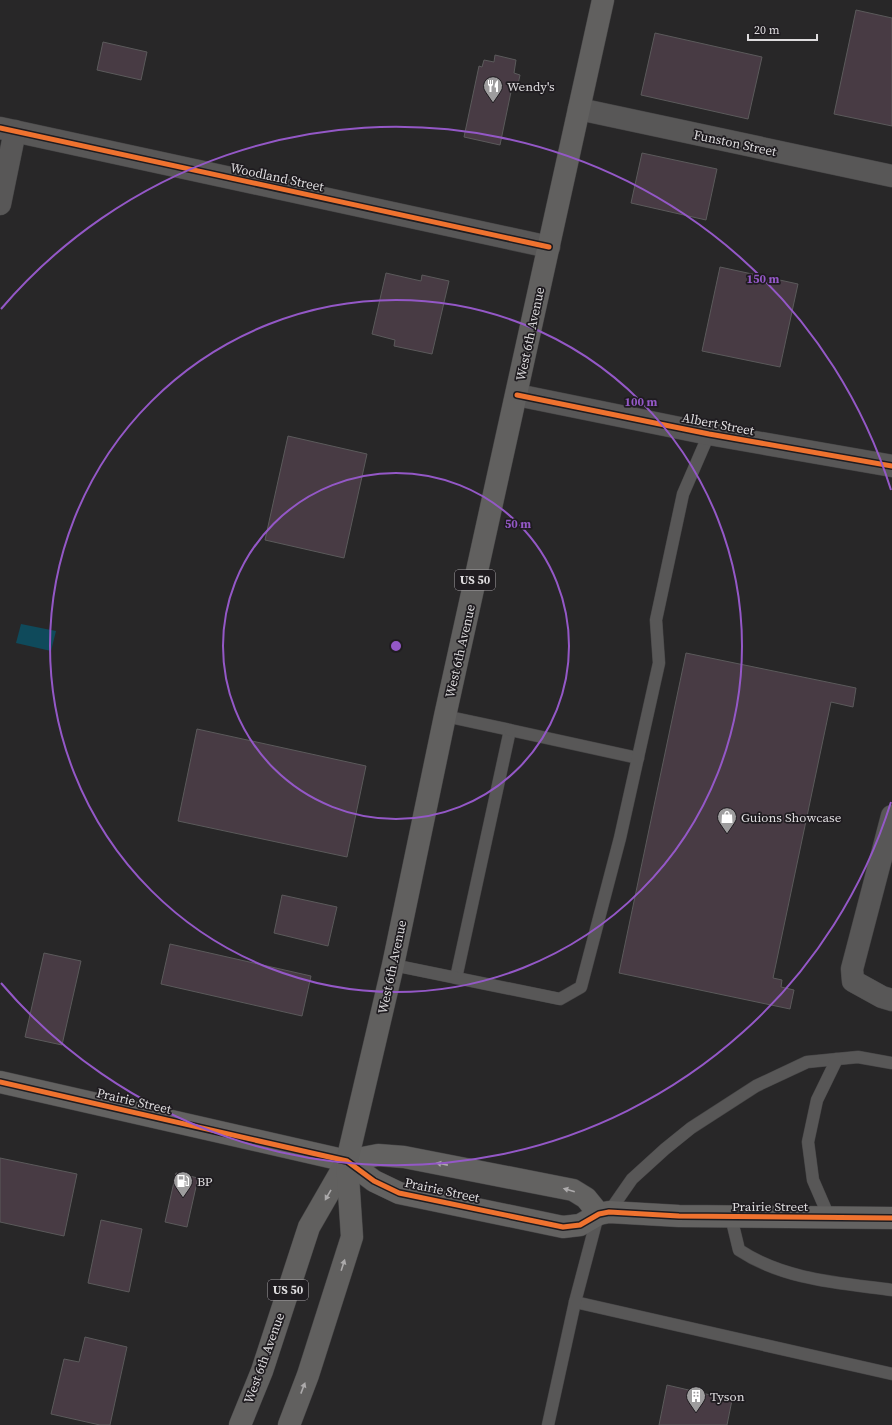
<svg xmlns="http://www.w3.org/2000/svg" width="892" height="1425" viewBox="0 0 892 1425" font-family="'Source Serif 4',serif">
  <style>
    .water { fill: #0f4a5b }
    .building { fill: #483b44; stroke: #5b5a5b }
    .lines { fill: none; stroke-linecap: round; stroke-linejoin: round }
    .lane-casing { stroke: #454445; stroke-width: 13 }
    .street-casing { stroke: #454445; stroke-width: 23 }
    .secondary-casing { stroke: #454445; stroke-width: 23 }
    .primary-casing { stroke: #454445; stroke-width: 23 }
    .lane { stroke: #585757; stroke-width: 12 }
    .street { stroke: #585757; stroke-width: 22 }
    .secondary { stroke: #636261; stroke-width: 22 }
    .primary { stroke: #61605f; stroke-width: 22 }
    .cycleway-casing { stroke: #1f1c20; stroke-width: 8 }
    .cycleway { stroke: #ef722f; stroke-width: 5 }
    .oneway { fill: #adabac }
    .oneway2 { fill: #acaaab }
    .ring { fill: none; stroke: #9458c7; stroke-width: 2 }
    .labels { text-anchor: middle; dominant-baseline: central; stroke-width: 3.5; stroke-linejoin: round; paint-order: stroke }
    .shield { fill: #1f1c20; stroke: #a5a2a5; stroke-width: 1 }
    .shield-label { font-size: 12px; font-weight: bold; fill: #dedcde }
    .poi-label { font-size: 13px; fill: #dedcde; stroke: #1f1c20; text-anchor: start }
    .street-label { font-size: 13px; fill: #dedcde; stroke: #1f1c20 }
    .centre { fill: #9458c7; stroke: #1f1c20; stroke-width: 2 }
    .ring-label { font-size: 12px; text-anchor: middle; font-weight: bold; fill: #9458c7; stroke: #1f1c20; stroke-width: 3.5; stroke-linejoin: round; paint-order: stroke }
  </style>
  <rect width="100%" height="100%" fill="#282728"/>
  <!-- water -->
  <polygon class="water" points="21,624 56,631 51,651 16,643"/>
  <!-- building -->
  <g class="building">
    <polygon points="856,10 892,18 892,126 834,114"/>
    <polygon points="655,33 762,57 748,119 641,95"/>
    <polygon points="103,42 147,52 141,80 97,70"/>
    <polygon points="495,55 516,60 514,73 520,75 517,89 512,87 500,145 464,137 479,66 482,67 484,60 494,62"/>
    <polygon points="642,153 717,169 706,220 631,203"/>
    <polygon points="720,267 798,284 780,367 702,351"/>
    <polygon points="386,273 421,281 422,275 449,281 432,354 394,346 395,340 372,334"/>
    <polygon points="288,436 367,454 344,558 265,540"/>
    <polygon points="686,653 856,688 853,707 831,702 773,978 782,980 781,987 794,990 790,1009 619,973"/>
    <polygon points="197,729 366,766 347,857 178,821"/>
    <polygon points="282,895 337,907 328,946 274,933"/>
    <polygon points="170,944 311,976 302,1016 161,984"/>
    <polygon points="44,953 81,961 62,1045 25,1037"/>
    <polygon points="0,1158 77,1174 64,1236 0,1222"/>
    <polygon points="176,1173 198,1178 187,1227 165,1222"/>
    <polygon points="101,1220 142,1229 129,1292 88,1283"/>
    <polygon points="85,1337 127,1347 110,1425 100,1425 51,1414 64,1359 79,1362"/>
    <polygon points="667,1385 732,1400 727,1425 659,1425"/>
  </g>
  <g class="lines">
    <!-- lane casing -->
    <g class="lane-casing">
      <g id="lane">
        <polyline points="445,716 510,730 456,978"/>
        <polyline points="510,730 638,758"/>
        <polyline points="393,965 560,999 581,987 620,838 659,663 656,620 683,494 709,434"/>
        <polyline points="609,1212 632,1179 665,1149 691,1128 756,1086 807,1062 858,1057 892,1063"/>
        <path d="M731 1217 739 1250C784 1280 840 1283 892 1290"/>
        <polyline points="829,1217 813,1180 808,1142 817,1100 837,1059"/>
        <polyline points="575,1302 892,1374"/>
        <polyline points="548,1425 575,1302 598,1215"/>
      </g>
    </g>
    <!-- street casing -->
    <g class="street-casing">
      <g id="street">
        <polyline points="579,109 892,176"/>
        <polyline points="0,128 549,247"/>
        <polyline points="0,204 15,131"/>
        <polyline points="517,395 709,434 892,466"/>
        <polyline points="892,816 852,969 853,981 882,997 892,1000"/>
      </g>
    </g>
    <!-- secondary casing -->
    <g class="secondary-casing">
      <g id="secondary">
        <polyline points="0,1082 347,1161 374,1181 399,1193 563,1227 580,1225 599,1214 609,1212 679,1216 892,1218"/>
        <polyline points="347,1161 378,1155 404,1157 573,1190 586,1198 599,1214"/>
      </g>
    </g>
    <!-- primary casing -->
    <g class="primary-casing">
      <g id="primary">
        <polyline points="240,1425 262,1371 309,1227 347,1161"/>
        <polyline points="289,1425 308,1375 352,1237 347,1161 393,965 445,716 603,0"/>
      </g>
    </g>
    <!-- lane -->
    <use href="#lane" class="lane"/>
    <!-- street -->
    <use href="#street" class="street"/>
    <!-- secondary -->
    <use href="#secondary" class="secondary"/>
    <!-- primary -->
    <use href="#primary" class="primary"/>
    <!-- cycleway casing -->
    <g class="cycleway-casing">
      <g id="cycleway">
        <polyline points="0,128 549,247"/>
        <polyline points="517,395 709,434 892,466"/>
        <polyline points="0,1082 347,1161 374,1181 399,1193 563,1227 580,1225 599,1214 609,1212 679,1216 892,1218"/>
      </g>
    </g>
    <!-- cycleway -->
    <use href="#cycleway" class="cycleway"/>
  </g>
  <!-- one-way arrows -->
  <defs><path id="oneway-solid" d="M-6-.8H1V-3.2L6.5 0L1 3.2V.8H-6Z"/></defs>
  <g class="oneway">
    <use href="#oneway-solid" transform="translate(442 1164) rotate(-169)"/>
    <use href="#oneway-solid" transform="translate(569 1190) rotate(-164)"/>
  </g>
  <g class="oneway2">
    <use href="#oneway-solid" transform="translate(328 1195) rotate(120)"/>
    <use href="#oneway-solid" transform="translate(343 1265) rotate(-72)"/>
    <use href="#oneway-solid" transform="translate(303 1388) rotate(-69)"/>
  </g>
  <!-- distance rings -->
  <g class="ring">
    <circle cx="396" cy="646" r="173"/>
    <circle cx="396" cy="646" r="346"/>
    <path d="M891 802A519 519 0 0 1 1 983M1 309A519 519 0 0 1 891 490"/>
  </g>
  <!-- icons -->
  <defs>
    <g id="restaurant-pin" transform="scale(1)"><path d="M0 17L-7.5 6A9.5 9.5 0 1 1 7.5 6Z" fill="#9e9d9e" stroke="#1f1c20"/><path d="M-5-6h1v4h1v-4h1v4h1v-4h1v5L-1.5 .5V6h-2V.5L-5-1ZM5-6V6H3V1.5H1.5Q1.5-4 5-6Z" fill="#fff"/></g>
    <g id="shop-pin" transform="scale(1)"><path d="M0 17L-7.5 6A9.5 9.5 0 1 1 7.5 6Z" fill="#9e9d9e" stroke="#1f1c20"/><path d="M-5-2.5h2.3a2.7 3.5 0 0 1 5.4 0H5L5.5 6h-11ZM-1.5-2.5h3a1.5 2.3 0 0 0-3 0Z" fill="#fff"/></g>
    <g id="fuel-pin" transform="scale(1)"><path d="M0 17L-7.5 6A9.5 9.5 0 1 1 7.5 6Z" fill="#9e9d9e" stroke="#1f1c20"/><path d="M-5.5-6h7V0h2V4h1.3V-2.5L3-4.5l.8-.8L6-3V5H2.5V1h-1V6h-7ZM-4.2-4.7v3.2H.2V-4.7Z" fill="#fff"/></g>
    <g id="building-pin" transform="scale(1)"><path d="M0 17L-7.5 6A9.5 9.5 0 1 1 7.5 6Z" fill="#9e9d9e" stroke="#1f1c20"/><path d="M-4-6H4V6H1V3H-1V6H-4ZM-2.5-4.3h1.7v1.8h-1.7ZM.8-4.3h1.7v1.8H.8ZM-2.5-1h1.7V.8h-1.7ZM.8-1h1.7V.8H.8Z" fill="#fff"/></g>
  </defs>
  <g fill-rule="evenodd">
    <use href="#restaurant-pin" x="493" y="86"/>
    <use href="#shop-pin" x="727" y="817"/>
    <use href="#fuel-pin" x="183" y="1181"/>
    <use href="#building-pin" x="696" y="1396"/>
  </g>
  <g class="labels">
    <!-- shield labels -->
    <g class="shield">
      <rect x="455" y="570" width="40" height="20" rx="3"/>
      <rect x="268" y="1280" width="40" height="20" rx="3"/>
    </g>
    <g class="shield-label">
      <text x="475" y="580">US 50</text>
      <text x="288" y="1290">US 50</text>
    </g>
    <!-- poi labels -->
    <g class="poi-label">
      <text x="507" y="86">Wendy's</text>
      <text x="741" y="817">Guions Showcase</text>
      <text x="197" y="1181">BP</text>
      <text x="710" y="1396">Tyson</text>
    </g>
    <!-- street labels -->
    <g class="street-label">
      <text transform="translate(735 143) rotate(12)">Funston Street</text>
      <text transform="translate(277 177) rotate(12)">Woodland Street</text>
      <text transform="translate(530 334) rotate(-78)">West 6th Avenue</text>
      <text transform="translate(718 424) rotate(11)">Albert Street</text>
      <text transform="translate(460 651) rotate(-77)">West 6th Avenue</text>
      <text transform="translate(392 967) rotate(-78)">West 6th Avenue</text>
      <text transform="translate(134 1101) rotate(13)">Prairie Street</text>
      <text transform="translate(442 1190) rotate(12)">Prairie Street</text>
      <text x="770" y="1206">Prairie Street</text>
      <text transform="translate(264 1358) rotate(-70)">West 6th Avenue</text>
    </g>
  </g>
  <circle cx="396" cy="646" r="6" class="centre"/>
  <g class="ring-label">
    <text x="763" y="283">150 m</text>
    <text x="641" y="406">100 m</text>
    <text x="518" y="528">50 m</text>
  </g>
  <!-- scale -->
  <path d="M748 34v6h69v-6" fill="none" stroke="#dedcde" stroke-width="2"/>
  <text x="754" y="34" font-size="12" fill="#dedcde" stroke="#1f1c20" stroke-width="3" paint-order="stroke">20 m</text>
</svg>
